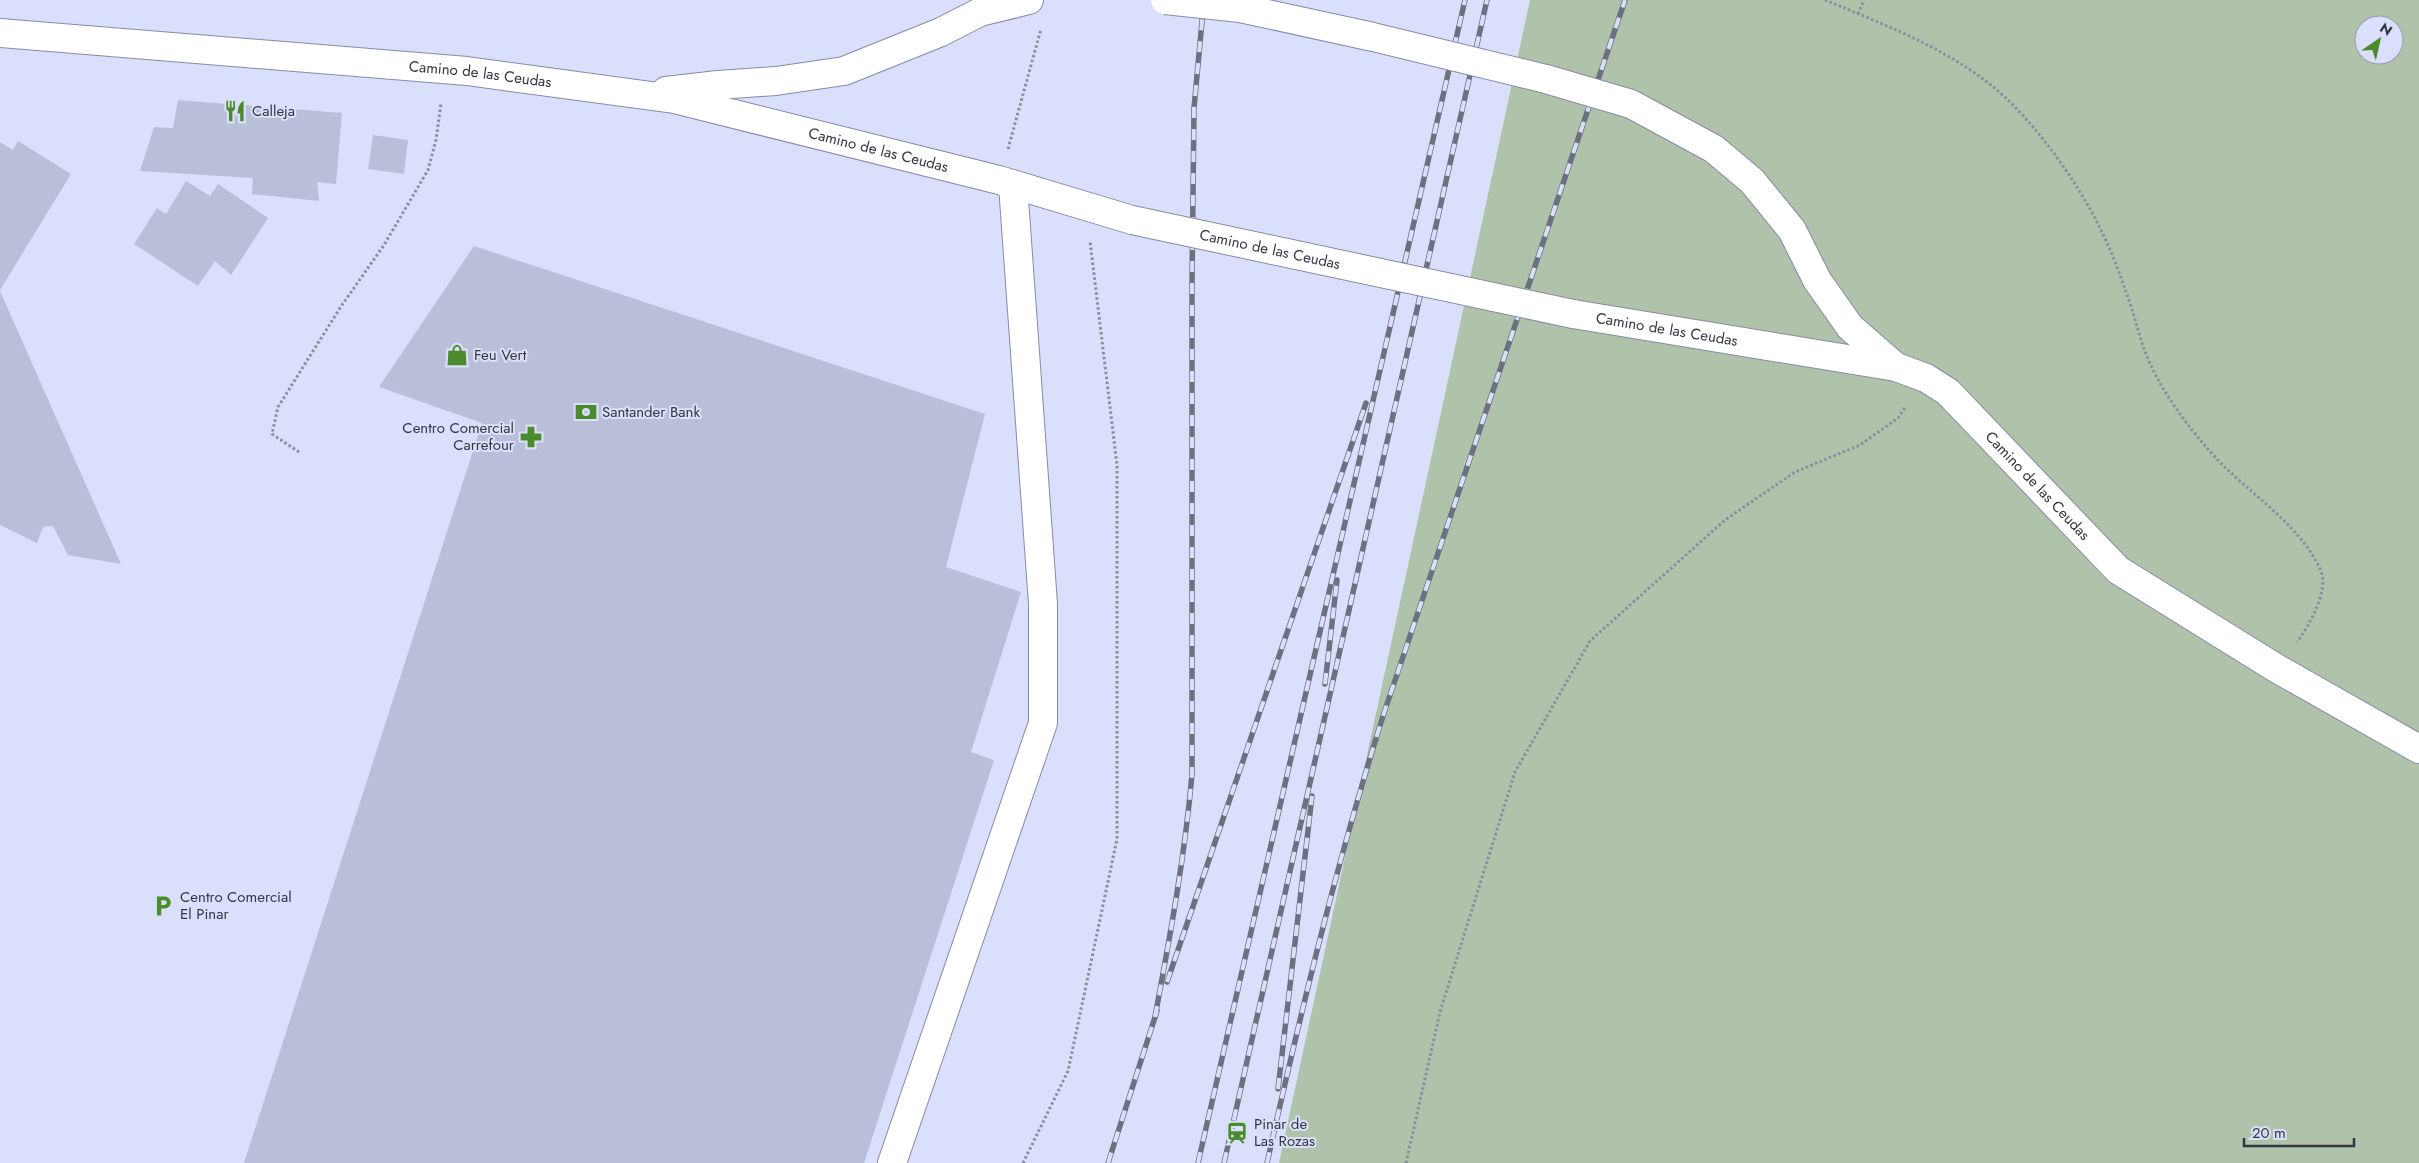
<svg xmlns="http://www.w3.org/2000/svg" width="2419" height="1163" viewBox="0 0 2419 1163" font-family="Jost,sans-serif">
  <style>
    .green { fill: #b1c2aa; fill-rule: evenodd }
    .building { fill: #b9bed9 }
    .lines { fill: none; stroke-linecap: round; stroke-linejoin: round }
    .minor-casing { stroke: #868ba5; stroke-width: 30 }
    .path { stroke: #898da0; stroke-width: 3; stroke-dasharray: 2.5 2.5; stroke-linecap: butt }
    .minor { stroke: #fff; stroke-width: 28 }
    .rail-casing { stroke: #6d7081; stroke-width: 5.5 }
    .rail { stroke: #dae0fb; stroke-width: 4; stroke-dasharray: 11; stroke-linecap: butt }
    .minor-bridge-casing { stroke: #868ba5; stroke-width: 30; stroke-linecap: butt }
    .minor-bridge { stroke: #fff; stroke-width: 28 }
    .labels { text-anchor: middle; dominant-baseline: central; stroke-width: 4; stroke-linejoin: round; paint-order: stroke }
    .street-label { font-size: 15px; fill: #343641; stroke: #dae0fb }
    .poi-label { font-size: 15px; fill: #343641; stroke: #dae0fb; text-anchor: start }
  </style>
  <rect width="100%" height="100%" fill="#dae0fb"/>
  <!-- green -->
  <path class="green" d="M1530 0H2419V1163H1279ZM2364 25H2394V55H2364Z"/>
  <!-- building -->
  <g class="building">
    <polygon points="178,100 342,113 336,184 317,182 319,201 252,194 253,178 140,171 154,127 173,128"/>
    <polygon points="373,135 408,140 404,174 368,169"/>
    <polygon points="18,141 71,174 0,290 0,142 13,150"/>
    <polygon points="186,181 210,196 218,184 268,218 231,275 215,261 198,286 134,244 157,208 166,214"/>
    <polygon points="474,246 985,414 946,567 1021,592 971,752 994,760 864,1163 244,1163 482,423 379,387"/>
    <polygon points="0,291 121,564 68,555 53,526 43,527 37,543 0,525"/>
  </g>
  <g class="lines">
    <!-- minor casing -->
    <g class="minor-casing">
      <g id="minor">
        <path id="s1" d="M0 33 467 71 674 99 999 180 1132 220"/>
        <polyline points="666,91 718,85 776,81 844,71 941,32 980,12 1029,0"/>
        <polyline points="1817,280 1850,327 1896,367"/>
        <path id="s2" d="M1573 314 1896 367 1926 378 1948 392 2118 570 2276 668 2419 749"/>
        <polyline points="892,1163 1043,723 1043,604 1013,185"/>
      </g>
    </g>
    <!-- path -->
    <g class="path">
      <path d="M1825 0C1890 27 1963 54 2013 105 2047 140 2078 184 2100 228 2110 248 2119 271 2126 292 2134 312 2138 334 2146 354 2159 387 2183 420 2207 448 2242 490 2298 520 2321 571 2329 591 2309 626 2297 642"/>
      <polyline points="1858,14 1864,0"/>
      <polyline points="1008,149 1041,29"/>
      <polyline points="299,452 272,434 278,407 340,308 384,245 428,170 436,140 441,103"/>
      <polyline points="1023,1163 1068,1071 1117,839 1117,465 1090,241"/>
      <polyline points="1406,1163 1440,1012 1515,772 1590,641 1725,520 1795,472 1860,445 1898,418 1906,406"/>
    </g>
    <!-- minor -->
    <use href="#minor" class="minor"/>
    <!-- rail casing -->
    <g class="rail-casing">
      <g id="rail">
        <polyline points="1325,684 1337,580"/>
        <polyline points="1167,982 1366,403"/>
        <path d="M1155 1017C1170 936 1185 856 1192 774V283L1194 108 1204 0"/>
        <polyline points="1278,1089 1312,796"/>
        <polyline points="1108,1163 1157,1011"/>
        <polyline points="1198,1163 1465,0"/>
        <polyline points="1224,1163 1487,0"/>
        <path d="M1267 1163C1301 1011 1337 861 1384 713L1625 0"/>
      </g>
    </g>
    <!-- rail -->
    <use href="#rail" class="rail"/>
    <!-- minor-bridge casing -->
    <g class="minor-bridge-casing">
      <g id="minor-bridge">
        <polyline points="1165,0 1240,8 1373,37 1546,79 1631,104 1714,149 1752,181 1792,230 1817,280"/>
        <path id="s3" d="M1132 220 1573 314"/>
      </g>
    </g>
    <!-- minor-bridge -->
    <use href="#minor-bridge" class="minor-bridge"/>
  </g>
  <!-- icons -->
  <defs>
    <g id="restaurant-bare" transform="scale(1.725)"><path d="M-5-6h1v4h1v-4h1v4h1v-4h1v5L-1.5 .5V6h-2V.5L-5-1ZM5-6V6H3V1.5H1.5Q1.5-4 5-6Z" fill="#4b8b2c" stroke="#dae0fb" stroke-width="2.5" paint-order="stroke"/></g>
    <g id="shop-bare" transform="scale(1.725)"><path d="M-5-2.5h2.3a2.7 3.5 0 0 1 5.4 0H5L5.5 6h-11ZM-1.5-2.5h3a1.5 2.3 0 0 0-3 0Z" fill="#4b8b2c" stroke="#dae0fb" stroke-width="2.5" paint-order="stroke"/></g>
    <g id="bank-bare" transform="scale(1.725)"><path d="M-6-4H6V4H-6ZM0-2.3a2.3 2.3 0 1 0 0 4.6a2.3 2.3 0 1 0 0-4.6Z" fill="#4b8b2c" stroke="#dae0fb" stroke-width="2.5" paint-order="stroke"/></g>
    <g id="pharmacy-bare" transform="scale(1.725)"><path d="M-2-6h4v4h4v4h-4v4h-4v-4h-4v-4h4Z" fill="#4b8b2c" stroke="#dae0fb" stroke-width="2.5" paint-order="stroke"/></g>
    <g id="parking-bare" transform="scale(1.725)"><path d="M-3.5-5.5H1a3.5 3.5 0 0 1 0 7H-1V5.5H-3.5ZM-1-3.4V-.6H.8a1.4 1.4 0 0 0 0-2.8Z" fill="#4b8b2c" stroke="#dae0fb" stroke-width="2.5" paint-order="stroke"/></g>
    <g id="station-bare" transform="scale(1.725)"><path d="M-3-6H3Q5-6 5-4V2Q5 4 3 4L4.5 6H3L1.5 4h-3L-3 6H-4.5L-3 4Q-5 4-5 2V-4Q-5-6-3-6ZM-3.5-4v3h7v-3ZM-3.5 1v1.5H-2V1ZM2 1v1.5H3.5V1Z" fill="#4b8b2c" stroke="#dae0fb" stroke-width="2.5" paint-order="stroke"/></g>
  </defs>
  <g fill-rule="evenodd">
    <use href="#restaurant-bare" x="235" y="111"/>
    <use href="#shop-bare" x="457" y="355"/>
    <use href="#bank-bare" x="586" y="412"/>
    <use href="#pharmacy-bare" x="531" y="437"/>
    <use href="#parking-bare" x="163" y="906"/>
    <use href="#station-bare" x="1237" y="1133"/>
  </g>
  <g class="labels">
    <!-- street labels -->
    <g class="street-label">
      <text stroke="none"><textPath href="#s1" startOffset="482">Camino de las Ceudas</textPath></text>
      <text stroke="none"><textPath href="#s1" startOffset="888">Camino de las Ceudas</textPath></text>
      <text stroke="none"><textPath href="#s3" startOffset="141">Camino de las Ceudas</textPath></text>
      <text stroke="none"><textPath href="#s2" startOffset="95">Camino de las Ceudas</textPath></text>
      <text stroke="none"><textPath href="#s2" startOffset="515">Camino de las Ceudas</textPath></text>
    </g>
    <!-- poi labels -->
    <g class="poi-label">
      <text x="252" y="111">Calleja</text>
      <text x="474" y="355">Feu Vert</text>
      <text x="602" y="412">Santander Bank</text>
      <text x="514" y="428" text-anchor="end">Centro Comercial<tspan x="514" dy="17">Carrefour</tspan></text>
      <text x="180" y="897">Centro Comercial<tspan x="180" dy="17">El Pinar</tspan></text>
      <text x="1254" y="1124">Pinar de<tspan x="1254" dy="17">Las Rozas</tspan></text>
    </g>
  </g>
  <!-- north arrow -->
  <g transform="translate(2379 40) rotate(34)"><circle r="24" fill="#dae0fb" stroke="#989cb1"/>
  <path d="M0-4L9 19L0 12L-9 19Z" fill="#4b8b2c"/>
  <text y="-8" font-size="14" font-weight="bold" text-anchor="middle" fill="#343641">N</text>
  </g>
  <!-- scale -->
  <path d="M2244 1138v8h110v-8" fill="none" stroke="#343641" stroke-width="2.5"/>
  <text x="2252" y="1138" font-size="15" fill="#343641" stroke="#dae0fb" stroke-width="4" paint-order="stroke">20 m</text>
</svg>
